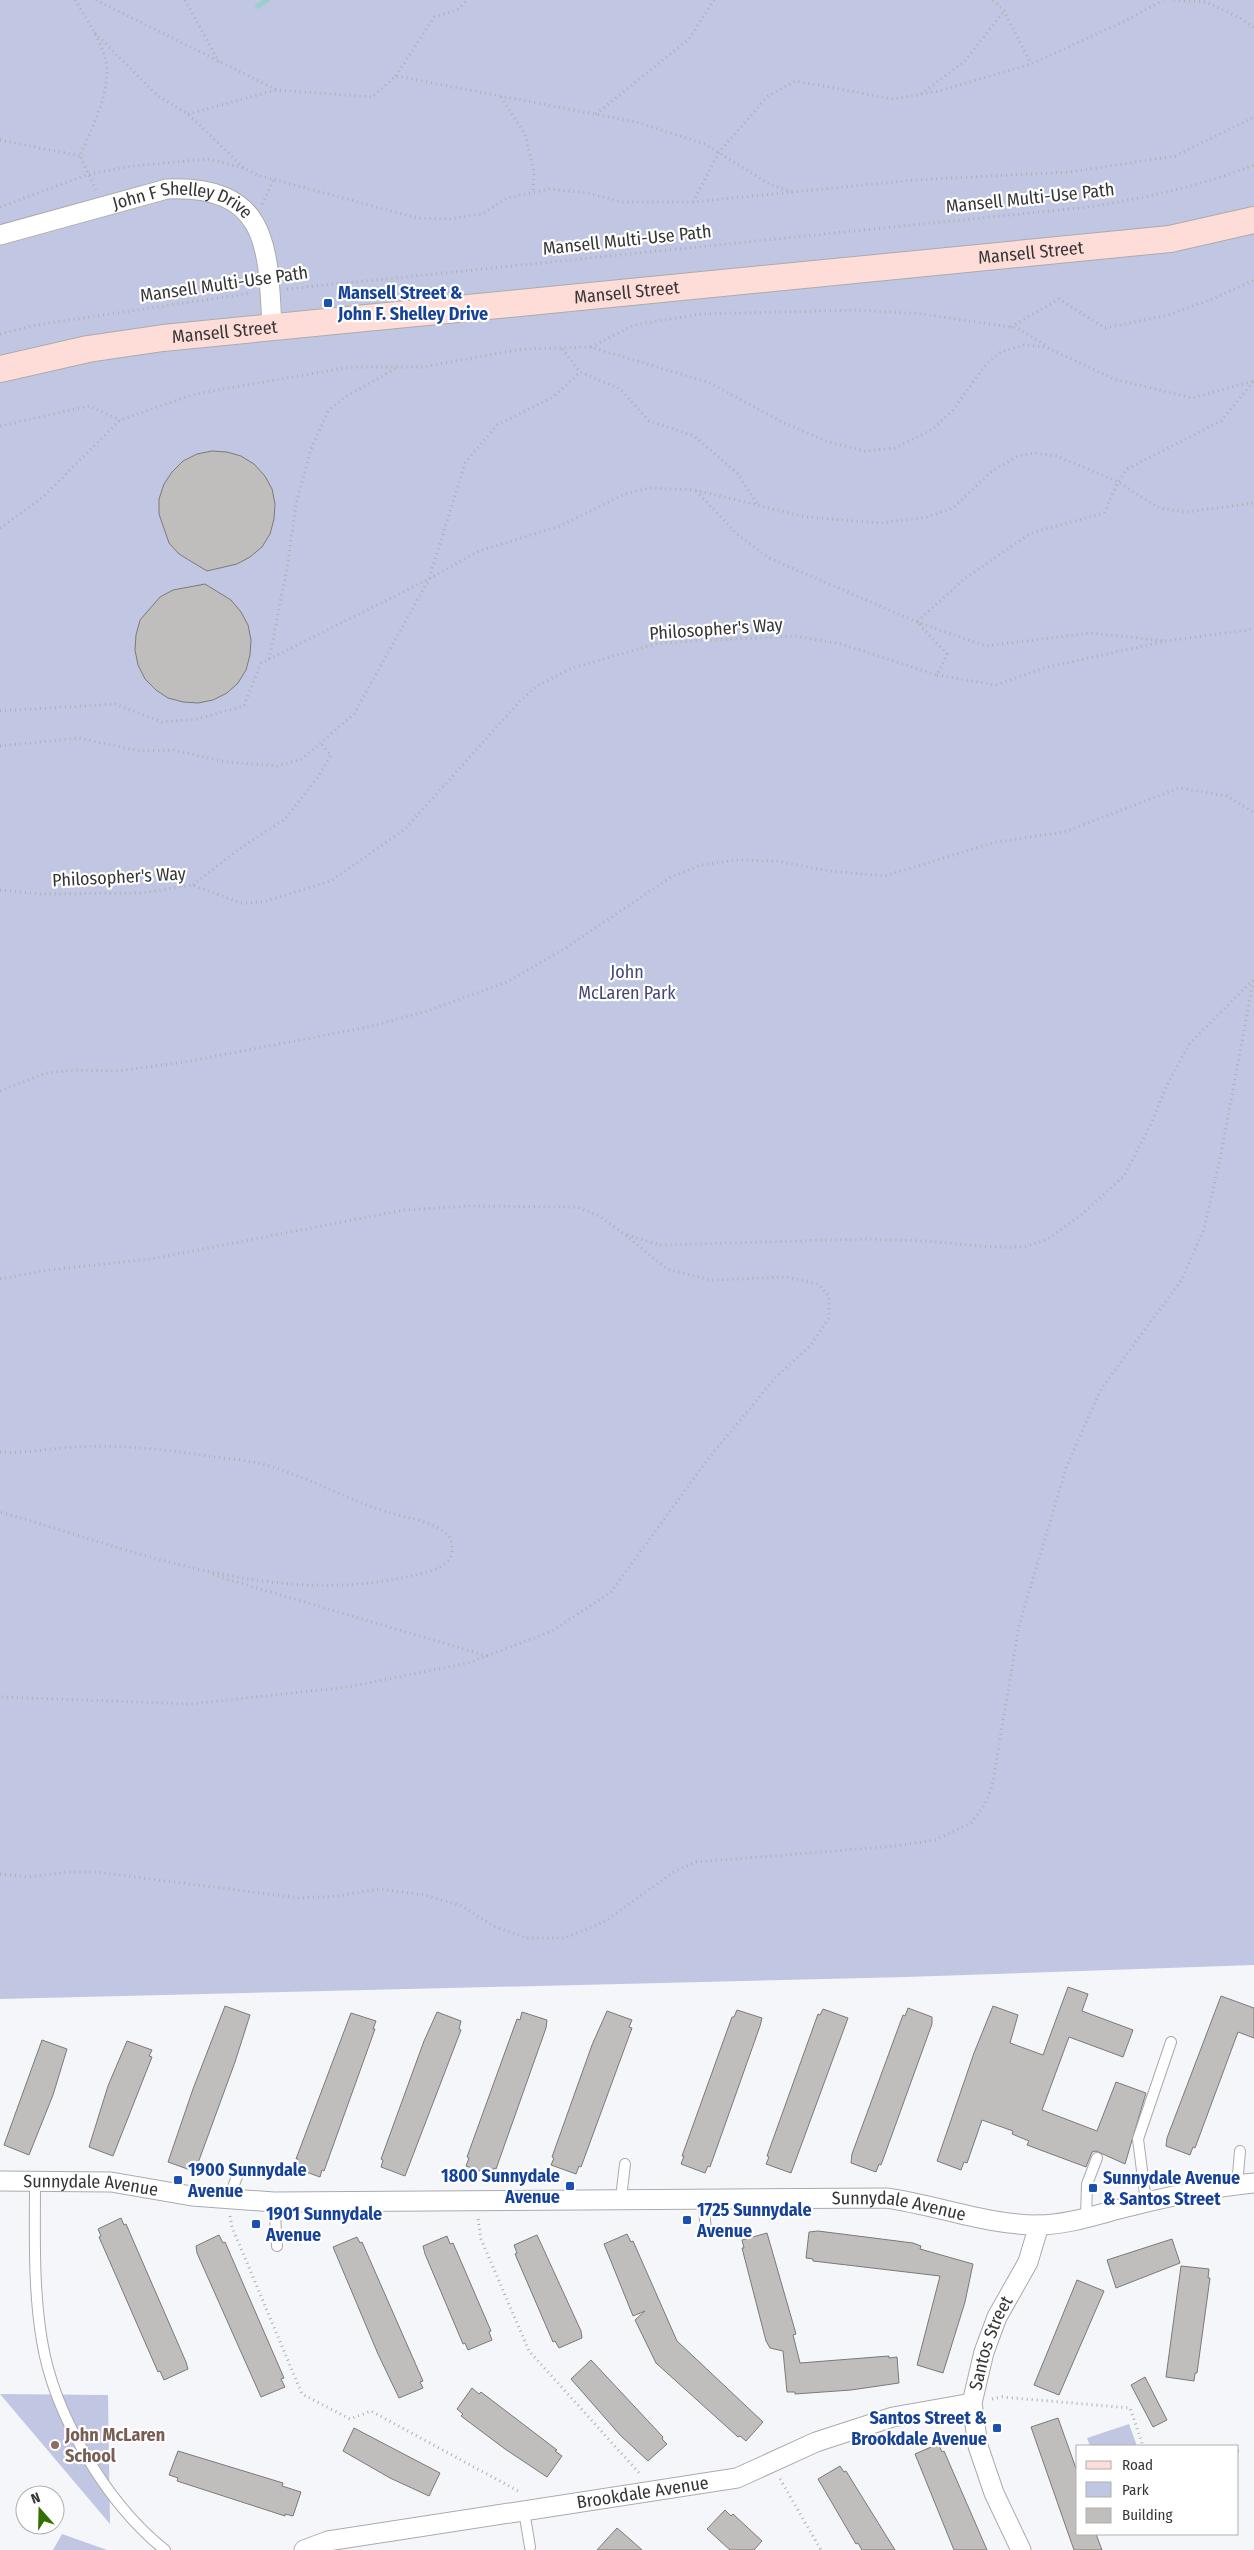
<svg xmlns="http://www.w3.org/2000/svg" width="1254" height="2550" viewBox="0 0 1254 2550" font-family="'Fira Sans Condensed',sans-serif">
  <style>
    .green { fill: #c1c7e3 }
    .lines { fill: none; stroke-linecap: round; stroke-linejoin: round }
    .stream { stroke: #9ecdcd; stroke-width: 5.5 }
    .building { fill: #c0bebc; stroke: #7c7a78 }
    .lane-casing { stroke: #ababae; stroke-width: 12 }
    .street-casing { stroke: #ababae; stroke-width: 21 }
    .secondary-casing { stroke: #ababae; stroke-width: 28 }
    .path { stroke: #aeafb1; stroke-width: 3; stroke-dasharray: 1 4; stroke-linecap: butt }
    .lane { stroke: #fff; stroke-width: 10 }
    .street { stroke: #fff; stroke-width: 19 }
    .secondary { stroke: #fedcd8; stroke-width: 26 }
    .transit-dot { fill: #1a4fb4; stroke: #fff; stroke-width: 2 }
    .education-dot { fill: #8d6e63; stroke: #fff; stroke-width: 2 }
    .labels { text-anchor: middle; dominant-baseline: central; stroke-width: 4.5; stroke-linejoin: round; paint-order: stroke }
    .street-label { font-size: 18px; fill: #363637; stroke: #fff }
    .transit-label { font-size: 18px; font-weight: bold; fill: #164399; stroke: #fff; text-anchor: start }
    .park-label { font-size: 18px; fill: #424978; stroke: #fff }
    .education-label { font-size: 18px; font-weight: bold; fill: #785e54; stroke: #fff; text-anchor: start }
  </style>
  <rect width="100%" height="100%" fill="#f5f6f9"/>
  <!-- green -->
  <g class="green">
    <polygon points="0,0 1254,0 1254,1965 906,1977 0,1999"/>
    <polygon points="0,2394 108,2395 110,2524"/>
    <polygon points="1129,2424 1137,2446 1090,2446 1087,2438"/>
    <polygon points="62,2534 107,2550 53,2550"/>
  </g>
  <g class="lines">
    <!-- stream -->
    <polyline class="stream" points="258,6 267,0"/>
  </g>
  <!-- building -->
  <g class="building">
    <polygon points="212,451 227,452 241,456 254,464 265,476 272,489 275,504 274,519 270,534 262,547 250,557 237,564 207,571 179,554 169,543 159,514 159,499 164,484 172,472 183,461 197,454"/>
    <polygon points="205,584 231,600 241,612 248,625 251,640 250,655 246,670 238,683 227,693 213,700 198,703 183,702 168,698 156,690 145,679 138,665 135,650 136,635 140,620 160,597 173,590"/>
    <polygon points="1068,1987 1088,1994 1082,2011 1133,2030 1123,2057 1069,2037 1042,2110 1097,2131 1116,2082 1146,2093 1125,2164 1096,2151 1092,2152 1086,2167 1027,2145 1029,2141 1012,2134 1013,2131 982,2120 967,2163 964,2162 961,2170 937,2161 974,2053 993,2006 1018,2015 1010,2043 1043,2055"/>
    <polygon points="1221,1996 1254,2008 1254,2038 1238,2032 1195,2148 1193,2147 1190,2155 1166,2146 1167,2138"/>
    <polygon points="225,2006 250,2015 235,2062 198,2163 196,2162 193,2171 168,2162 193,2089"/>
    <polygon points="908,2008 932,2017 932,2024 881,2165 879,2164 876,2172 851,2163 852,2154 903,2015 905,2016"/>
    <polygon points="823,2009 848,2018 791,2173 766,2164 769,2157 767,2156 818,2014 820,2015"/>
    <polygon points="737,2010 762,2018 760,2026 710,2167 708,2166 705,2173 681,2164 684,2156 682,2156 732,2017 734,2017"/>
    <polygon points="607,2011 632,2020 629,2027 632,2028 581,2167 579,2166 576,2174 551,2165 554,2158 552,2157 592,2045"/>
    <polygon points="437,2012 461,2021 459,2029 461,2030 405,2176 381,2167 383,2160 381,2159 424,2041"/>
    <polygon points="522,2012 547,2020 546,2028 496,2169 494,2168 491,2175 466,2166 469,2158 467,2157 517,2019 520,2020"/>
    <polygon points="351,2013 376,2021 373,2029 375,2029 324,2171 322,2170 320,2177 295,2168 298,2159 296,2159"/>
    <polygon points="42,2040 67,2049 53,2095 29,2155 4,2145"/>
    <polygon points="127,2041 152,2050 149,2056 152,2057 113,2156 89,2147 108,2086"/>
    <polygon points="121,2218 124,2225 126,2224 186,2362 188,2369 164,2380 160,2371 158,2372 99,2237 101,2236 98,2229"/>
    <polygon points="818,2231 913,2243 921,2246 920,2249 973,2264 965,2302 943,2373 917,2365 940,2276 813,2261 813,2259 806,2258 809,2232"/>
    <polygon points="767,2233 796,2334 793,2335 800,2363 889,2356 889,2358 897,2357 899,2383 851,2390 795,2394 795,2392 787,2392 783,2351 770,2348 766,2341 742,2248 744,2248 742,2240"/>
    <polygon points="627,2234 631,2242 633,2241 677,2341 763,2422 746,2441 740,2436 738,2437 656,2363 635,2320 645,2311 633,2316 604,2244"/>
    <polygon points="219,2235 223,2243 225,2242 284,2378 281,2379 285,2387 261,2397 197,2253 196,2246"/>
    <polygon points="537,2235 581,2331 582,2338 559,2348 555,2341 553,2342 515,2254 517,2253 514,2245"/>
    <polygon points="447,2236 450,2244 453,2243 491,2331 489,2332 492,2340 468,2350 465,2343 463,2344 425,2254 423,2246"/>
    <polygon points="357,2237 360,2243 362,2242 423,2381 420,2382 423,2388 399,2398 378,2354 333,2247"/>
    <polygon points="1172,2239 1180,2263 1116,2288 1107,2260"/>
    <polygon points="1181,2266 1209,2269 1208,2278 1210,2278 1197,2373 1195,2373 1194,2381 1166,2377"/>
    <polygon points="1077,2280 1104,2291 1059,2395 1034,2385"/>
    <polygon points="591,2360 663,2437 662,2439 667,2444 648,2461 620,2435 571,2379"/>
    <polygon points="1145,2377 1167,2420 1153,2427 1131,2385"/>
    <polygon points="472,2388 479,2394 481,2392 557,2450 555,2451 562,2456 547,2477 505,2449 461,2416 463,2414 457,2409"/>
    <polygon points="1058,2418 1078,2474 1078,2534 1096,2534 1102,2550 1074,2550 1031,2427"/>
    <polygon points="354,2428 440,2473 429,2496 390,2478 343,2451"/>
    <polygon points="938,2444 942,2452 944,2451 987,2550 954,2550 915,2454"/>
    <polygon points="178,2451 283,2483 282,2486 301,2492 293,2516 285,2514 285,2516 177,2481 178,2478 169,2475"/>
    <polygon points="840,2466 844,2472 846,2471 895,2550 862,2550 858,2543 856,2544 818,2479"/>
    <polygon points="725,2510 731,2516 733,2514 762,2541 754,2550 730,2550 707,2529"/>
    <polygon points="617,2528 632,2541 642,2550 597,2550"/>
  </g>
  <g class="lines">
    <!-- lane casing -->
    <g class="lane-casing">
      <g id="lane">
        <path d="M35 2181C35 2234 33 2288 42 2341 54 2415 107 2504 165 2550"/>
        <polyline points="1237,2186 1240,2151"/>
        <polyline points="621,2198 625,2164"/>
        <polyline points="703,2198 706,2231"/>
        <polyline points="228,2200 238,2174"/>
        <polyline points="274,2202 277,2246"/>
        <polyline points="1146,2202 1138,2139 1171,2042"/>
        <polyline points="1086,2217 1087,2184 1097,2158"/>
        <polyline points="524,2511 530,2547"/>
      </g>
    </g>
    <!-- street casing -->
    <g class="street-casing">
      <g id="street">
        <path id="s1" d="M0 235 167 189C269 185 268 247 272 328"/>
        <path id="s2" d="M0 2181 111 2182 192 2196 274 2202 886 2198C937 2205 986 2225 1038 2225 1069 2225 1101 2213 1131 2206 1171 2196 1213 2187 1254 2183"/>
        <path id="s3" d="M304 2550 328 2541 737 2478 816 2442 893 2417 972 2403"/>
        <path id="s4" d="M1021 2550 994 2493 978 2446 972 2403 984 2352 997 2317 1028 2262 1039 2225"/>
      </g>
    </g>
    <!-- secondary casing -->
    <g class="secondary-casing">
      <g id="secondary">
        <path id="s5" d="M0 369 88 349 163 338 1170 239 1254 220"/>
      </g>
    </g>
    <!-- path -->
    <g class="path">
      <path d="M75 0C86 18 107 49 107 71 107 100 91 129 80 156L96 190"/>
      <polyline points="96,0 277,90 372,97 396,76 636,122 705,144 771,185 793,192"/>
      <polyline points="185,0 219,62"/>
      <polyline points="993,0 1004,11 1031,64"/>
      <polyline points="1174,0 1206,2 1240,18 1254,28"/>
      <polyline points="95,33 158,96 188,114 244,168 257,175 417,218 449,219 482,214 507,198 549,189 588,193 623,202 692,202 914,180 1070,172 1175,156 1254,117"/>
      <polyline points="396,76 434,17 457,10 467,0"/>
      <polyline points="921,94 965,61 1004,11"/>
      <polyline points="501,97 525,134 534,172 533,192"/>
      <polyline points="188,114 276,90"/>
      <polyline points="596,114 689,39 714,0"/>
      <polyline points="0,140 80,156"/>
      <polyline points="693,202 719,152 768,96 796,81 893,99 939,91 1031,64 1127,20 1163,0"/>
      <polyline points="262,204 274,179"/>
      <polyline points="0,207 89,174 133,166 208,159 243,168"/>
      <path d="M287 289 1088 207C1146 198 1200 186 1254 165"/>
      <polyline points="1011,327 1059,299 1105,328 1168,315 1215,298 1254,280"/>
      <polyline points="0,334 36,325 251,293"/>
      <polyline points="591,347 634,325 701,314 857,310 922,314 1017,328 1045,345"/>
      <polyline points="562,349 580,372 620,389 649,421 694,436 737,473 758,505"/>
      <polyline points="0,426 89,406 120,420"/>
      <polyline points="696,491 737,534 769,558 917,622 986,646 1090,633 1166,641"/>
      <polyline points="0,528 43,497 120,420 195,394 350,367 423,367 522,349 590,347 708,382 784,423 826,441 864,451 895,448 933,429 953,410 986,364 1001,352 1024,345 1046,347 1114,379 1192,398 1254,381"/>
      <polyline points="269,659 429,579 465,463 497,425 553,397 580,372"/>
      <polyline points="937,675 996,685 1044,668 1166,641 1254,629"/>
      <polyline points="0,711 115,704 162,722 197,719 244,706 261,663 269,660 287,568 296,504 311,449 328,411 345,397 396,368"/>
      <polyline points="0,746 79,738 140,751 174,750 226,762 277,766 302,759 354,714 429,579 479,551 560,526 625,494 649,488 695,490 806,517 881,523 927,517 953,508 992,471 1018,456 1033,453 1057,456 1118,482 1159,508 1186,512 1254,503"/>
      <polyline points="193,885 239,849 285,819 318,777 331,755 321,744"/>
      <polyline points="0,890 40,894 141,893 192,885 241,903 263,902 331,881 405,829 520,701 537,686 572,668 659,643 796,636 841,644 937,675 947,654 917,622 964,579 1031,533 1104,513 1118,482 1127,469 1221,421 1254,381"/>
      <polyline points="0,1091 46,1073 76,1070 118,1071 185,1062 368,1027 427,1011 507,982 564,949 671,877 701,865 736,860 776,861 830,871 885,876 996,842 1064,832 1179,788 1227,796 1254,813"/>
      <polyline points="627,1235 660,1245 866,1239 925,1241 993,1247 1024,1247 1048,1239 1081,1215 1124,1176 1151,1124 1166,1087 1190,1043 1253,980"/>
      <polyline points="0,1279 48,1270 151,1259 404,1210 469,1206 577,1207 599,1216 624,1234 667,1269 710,1280 787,1277 818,1284 829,1296 829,1318 811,1345 775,1378 708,1459 611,1592 552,1631 468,1663 348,1687 190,1704 0,1697"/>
      <path d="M0 1452C25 1454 51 1448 76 1447 122 1444 169 1450 215 1457 230 1459 247 1460 262 1464 305 1475 345 1499 387 1512 405 1518 450 1523 452 1545 455 1568 428 1572 411 1576 270 1608 134 1550 0 1512"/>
      <polyline points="213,1575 487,1656"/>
      <polyline points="0,1874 27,1877 68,1872 96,1872 299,1898 337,1896 380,1889 424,1895 462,1906 493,1926 526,1938 565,1938 604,1922 675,1871 696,1862 896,1846 935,1840 971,1823 985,1804 992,1787 1019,1625 1066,1468 1101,1389 1181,1281 1204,1229 1220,1159 1254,977"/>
      <polyline points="230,2216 232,2227 302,2394 350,2419 371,2411 520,2492"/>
      <polyline points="478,2219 481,2239 529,2351 641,2475"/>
      <polyline points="992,2399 1002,2397 1130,2408 1143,2446"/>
      <polyline points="1238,2451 1239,2451"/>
      <polyline points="780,2479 821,2550"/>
    </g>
    <!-- lane -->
    <use href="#lane" class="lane"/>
    <!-- street -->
    <use href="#street" class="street"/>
    <!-- secondary -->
    <use href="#secondary" class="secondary"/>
  </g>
  <!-- markers -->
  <g class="transit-dot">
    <rect x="323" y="298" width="10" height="10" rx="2.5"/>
    <rect x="173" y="2175" width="10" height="10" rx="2.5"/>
    <rect x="565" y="2181" width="10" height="10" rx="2.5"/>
    <rect x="1088" y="2183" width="10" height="10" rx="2.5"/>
    <rect x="682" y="2215" width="10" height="10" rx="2.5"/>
    <rect x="251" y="2219" width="10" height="10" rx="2.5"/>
    <rect x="992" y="2423" width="10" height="10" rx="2.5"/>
  </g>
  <circle class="education-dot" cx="55" cy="2445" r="5"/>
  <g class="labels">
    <!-- street labels -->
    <g class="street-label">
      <text transform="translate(1030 198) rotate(-6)">Mansell Multi-Use Path</text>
      <text stroke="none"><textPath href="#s1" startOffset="190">John F Shelley Drive</textPath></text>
      <text transform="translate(627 240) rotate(-6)">Mansell Multi-Use Path</text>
      <text stroke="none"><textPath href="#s5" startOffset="1038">Mansell Street</textPath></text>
      <text transform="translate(224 284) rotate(-8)">Mansell Multi-Use Path</text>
      <text stroke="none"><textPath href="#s5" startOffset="632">Mansell Street</textPath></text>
      <text stroke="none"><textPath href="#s5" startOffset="228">Mansell Street</textPath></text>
      <text transform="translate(716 629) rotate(-4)">Philosopher's Way</text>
      <text transform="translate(119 877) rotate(-3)">Philosopher's Way</text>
      <text stroke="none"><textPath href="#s2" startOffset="91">Sunnydale Avenue</textPath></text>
      <text stroke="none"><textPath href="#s2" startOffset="901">Sunnydale Avenue</textPath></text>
      <text stroke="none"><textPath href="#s4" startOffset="219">Santos Street</textPath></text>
      <text stroke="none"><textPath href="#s3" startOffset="344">Brookdale Avenue</textPath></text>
    </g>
    <!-- transit labels -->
    <g class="transit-label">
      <text x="338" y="293">Mansell Street &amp;<tspan x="338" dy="21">John F. Shelley Drive</tspan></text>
      <text x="188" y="2170">1900 Sunnydale<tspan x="188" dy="21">Avenue</tspan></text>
      <text x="560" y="2176" text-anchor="end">1800 Sunnydale<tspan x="560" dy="21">Avenue</tspan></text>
      <text x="1103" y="2178">Sunnydale Avenue<tspan x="1103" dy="21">&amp; Santos Street</tspan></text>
      <text x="697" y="2210">1725 Sunnydale<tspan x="697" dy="21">Avenue</tspan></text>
      <text x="266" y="2214">1901 Sunnydale<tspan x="266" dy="21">Avenue</tspan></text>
      <text x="987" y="2418" text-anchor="end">Santos Street &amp;<tspan x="987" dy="21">Brookdale Avenue</tspan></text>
    </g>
    <!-- park labels -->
    <g class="park-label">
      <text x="627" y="972">John<tspan x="627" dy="21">McLaren Park</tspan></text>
    </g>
    <!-- education labels -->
    <g class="education-label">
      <text x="65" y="2435">John McLaren<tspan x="65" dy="21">School</tspan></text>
    </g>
  </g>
  <!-- legend -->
  <rect x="1076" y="2445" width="162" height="90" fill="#ffffff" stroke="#afafaf"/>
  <rect x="1086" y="2461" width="25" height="8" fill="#fedcd8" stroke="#afafaf"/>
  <text x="1122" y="2470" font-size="15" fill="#363637">Road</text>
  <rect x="1086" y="2482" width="25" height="15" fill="#c1c7e3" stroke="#afafaf"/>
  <text x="1122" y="2495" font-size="15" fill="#363637">Park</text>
  <rect x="1086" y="2508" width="25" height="15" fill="#c0bebc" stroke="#afafaf"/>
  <text x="1122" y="2520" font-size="15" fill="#363637">Building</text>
  <!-- north arrow -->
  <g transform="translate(40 2510) rotate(340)"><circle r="24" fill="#ffffff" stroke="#afafaf"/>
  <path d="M0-4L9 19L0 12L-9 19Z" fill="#326f00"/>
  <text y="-8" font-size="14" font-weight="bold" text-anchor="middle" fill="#363637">N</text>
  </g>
</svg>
